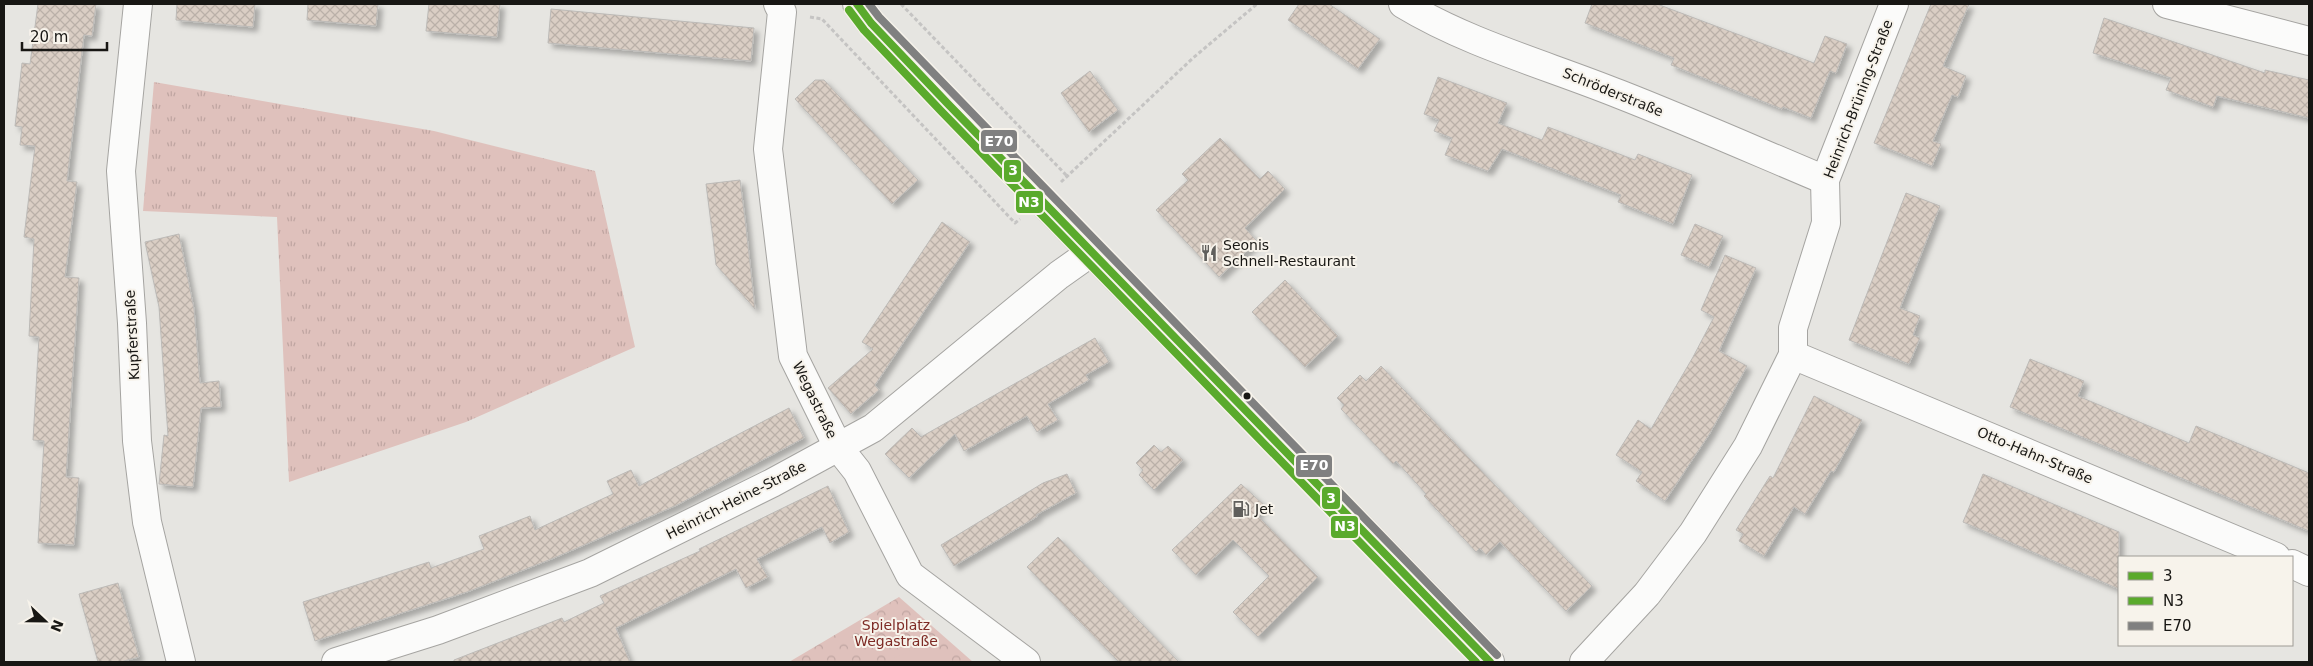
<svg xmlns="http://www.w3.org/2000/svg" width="2313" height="666" viewBox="0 0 2313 666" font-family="'DejaVu Sans',sans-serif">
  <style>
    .grass { fill: url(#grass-tufts) }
    .forest { fill: url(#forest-crowns) }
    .pitch { fill: #dfc1bc }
    .building { fill: url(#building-cross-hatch); stroke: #bcbab7; filter: url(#shadow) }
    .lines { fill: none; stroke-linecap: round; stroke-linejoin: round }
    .minor-casing { stroke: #a5a4a1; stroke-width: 30 }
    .major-casing { stroke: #a5a4a1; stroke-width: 30 }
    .path { stroke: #c5c4c3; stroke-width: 3; stroke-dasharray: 4 2.5; stroke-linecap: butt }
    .minor { stroke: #fbfbfa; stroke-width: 28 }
    .major { stroke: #fbfbfa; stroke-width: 28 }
    .bus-1-casing { stroke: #f7f3eb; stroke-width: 11 }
    .bus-2-casing { stroke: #f7f3eb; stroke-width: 11 }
    .bus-3-casing { stroke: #f7f3eb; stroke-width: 11 }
    .bus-1 { stroke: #5aaa2c; stroke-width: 8 }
    .bus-2 { stroke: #5aaa2c; stroke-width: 8 }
    .bus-3 { stroke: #808080; stroke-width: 8 }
    .bus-dot { fill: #181714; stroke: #f7f3eb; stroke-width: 2 }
    .labels { text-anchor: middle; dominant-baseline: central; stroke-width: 4; stroke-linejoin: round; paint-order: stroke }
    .street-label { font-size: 14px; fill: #181714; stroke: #f7f3eb }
    .poi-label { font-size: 14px; fill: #181714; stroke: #f7f3eb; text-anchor: start }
    .park-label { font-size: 14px; fill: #7d2a24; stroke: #f7f3eb }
    .line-badge { stroke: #f7f3eb; stroke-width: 2 }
    .badge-label { font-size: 14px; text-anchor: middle; font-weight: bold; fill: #fff }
  </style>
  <defs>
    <pattern id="grass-tufts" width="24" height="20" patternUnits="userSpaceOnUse" patternTransform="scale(1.25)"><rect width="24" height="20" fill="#dfc1bc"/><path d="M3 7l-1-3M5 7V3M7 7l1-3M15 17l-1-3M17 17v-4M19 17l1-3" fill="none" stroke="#bfa5a1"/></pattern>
    <pattern id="forest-crowns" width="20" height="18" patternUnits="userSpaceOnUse" patternTransform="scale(1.25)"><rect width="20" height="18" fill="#dfc1bc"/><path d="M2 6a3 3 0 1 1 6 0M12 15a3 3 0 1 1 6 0" fill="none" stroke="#bfa5a1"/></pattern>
    <pattern id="building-cross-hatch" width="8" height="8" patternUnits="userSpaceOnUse" patternTransform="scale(1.25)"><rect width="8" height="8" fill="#dacec4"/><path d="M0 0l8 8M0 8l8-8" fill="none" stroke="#bab0a8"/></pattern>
    <filter id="shadow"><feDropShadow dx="4.5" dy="4.5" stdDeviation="2.5" flood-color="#0004"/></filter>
  </defs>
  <rect width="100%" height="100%" fill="#e6e5e1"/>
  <!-- grass -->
  <polygon class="grass" points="154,82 434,131 595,171 635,347 466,422 289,482 277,217 143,211"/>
  <!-- forest -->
  <polygon class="forest" points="899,597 973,662 789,662"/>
  <!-- pitch -->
  <polygon class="pitch" points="929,642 939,662 886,662"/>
  <!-- building -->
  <g class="building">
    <polygon points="38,4 96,4 92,36 84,35 67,181 77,182 65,277 79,278 66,477 79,478 74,545 38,543 44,441 33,440 39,337 29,336 34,239 24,237 35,146 20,145 22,127 15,126 22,63 30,64"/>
    <polygon points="177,4 255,4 253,27 176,20"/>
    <polygon points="308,4 378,4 376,26 307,20"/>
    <polygon points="429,4 500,4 497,37 426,31"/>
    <polygon points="1299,4 1329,4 1380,39 1358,69 1288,20"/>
    <polygon points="1592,4 1657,4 1814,63 1825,36 1847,44 1836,73 1830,71 1811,118 1783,107 1782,109 1671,65 1674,58 1585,23"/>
    <polygon points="1931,4 1969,4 1943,66 1966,76 1958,97 1952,95 1933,141 1941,144 1932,166 1874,143"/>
    <polygon points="551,9 754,28 751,61 548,43"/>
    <polygon points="2104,18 2265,73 2265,70 2309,80 2309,118 2217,96 2213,107 2166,90 2171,78 2093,53"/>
    <polygon points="1090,71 1118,110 1089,132 1061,93"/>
    <polygon points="1438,77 1507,103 1498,123 1542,140 1548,127 1635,160 1638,154 1692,175 1673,224 1618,202 1621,195 1502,149 1488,171 1445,155 1452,138 1434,131 1439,120 1424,114"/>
    <polygon points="815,80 824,80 918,180 892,204 795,99"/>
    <polygon points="1220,138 1260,179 1268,171 1285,189 1245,228 1257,241 1219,277 1156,210 1188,180 1182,174"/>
    <polygon points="740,180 746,227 755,309 716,265 713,239 706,184"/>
    <polygon points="1906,193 1940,206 1900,308 1920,316 1913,335 1920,338 1909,364 1849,340"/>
    <polygon points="942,222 970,242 875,385 879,390 851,414 828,388 873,349 862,342"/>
    <polygon points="1695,224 1723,236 1709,267 1681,255"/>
    <polygon points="179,234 194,309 200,383 219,381 221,407 201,408 193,487 159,484 164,435 168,436 159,307 145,242"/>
    <polygon points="1725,255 1756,268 1719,351 1747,366 1710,433 1665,501 1636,481 1642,472 1616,455 1638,420 1651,429 1693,357 1714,317 1701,310"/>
    <polygon points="1285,280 1338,336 1305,367 1252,312"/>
    <polygon points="1095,338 1109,362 1086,375 1089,380 1048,404 1058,420 1037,432 1027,416 964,451 955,434 909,478 885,454 912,428 921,437"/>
    <polygon points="2030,359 2084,381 2078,396 2189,443 2196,426 2309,473 2309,531 2010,407"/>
    <polygon points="1381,366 1592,586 1566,611 1500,542 1486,555 1480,548 1476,552 1424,496 1426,494 1396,461 1393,464 1341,409 1344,405 1337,398 1360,375 1366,381"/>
    <polygon points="1814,396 1862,420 1834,472 1831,471 1805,514 1794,507 1764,556 1739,541 1743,534 1736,530 1770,476 1773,478"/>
    <polygon points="789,408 804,438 677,505 554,558 467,592 315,641 303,602 429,562 431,568 484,549 479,536 530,516 535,530 613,494 607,481 631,470 639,486"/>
    <polygon points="1154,445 1161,452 1168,446 1183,460 1154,490 1139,475 1143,470 1136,463"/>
    <polygon points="1067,474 1076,493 1036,515 1038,516 954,566 941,545 1043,483"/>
    <polygon points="1983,474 2119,532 2119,589 1963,522"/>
    <polygon points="1241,484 1265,506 1256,514 1318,577 1258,637 1233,612 1269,576 1233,540 1196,575 1172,550"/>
    <polygon points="828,486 849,532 830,543 822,527 757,559 768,577 746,588 736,569 616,628 630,662 454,662 454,660 562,618 564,622 604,603 600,596 700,551 699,549"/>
    <polygon points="1058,537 1105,586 1179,662 1119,662 1074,616 1027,567"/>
    <polygon points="118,583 139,657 120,662 98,662 79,594"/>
  </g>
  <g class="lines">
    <!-- minor casing -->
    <g class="minor-casing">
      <g id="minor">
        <polyline points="138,4 121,171 132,323 137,441 147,522 181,662"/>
        <polyline points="778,4 782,12 768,149 793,356 838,447 857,471 910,575 1026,662"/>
        <path d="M1403 4C1469 44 1547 65 1619 94 1688 121 1756 151 1825 180"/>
        <polyline points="2167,4 2309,41"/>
        <polyline points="1793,355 2276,557"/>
        <polyline points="2292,564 2309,572"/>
        <polyline points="336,662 438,630 590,573 772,483 873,428 1059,275 1090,253"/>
        <polyline points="1584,662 1647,594 1693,533 1748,446 1793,355 1793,328 1826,223 1825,180 1894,4"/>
      </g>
    </g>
    <!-- major casing -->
    <g class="major-casing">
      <path id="major" d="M857 4 871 23C1075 239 1285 448 1490 662"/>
    </g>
    <!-- path -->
    <g class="path">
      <polyline points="901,4 1067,176"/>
      <polyline points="810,17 822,19 1015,223 1020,219"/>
      <polyline points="1061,182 1193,58 1257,4"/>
    </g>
    <!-- minor -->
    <use href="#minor" class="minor"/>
    <!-- major -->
    <use href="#major" class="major"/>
    <!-- bus-1 casing -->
    <g class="bus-1-casing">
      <polyline id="bus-1" points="857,4 871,23 948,104 1490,662"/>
    </g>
    <!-- bus-2 casing -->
    <g class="bus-2-casing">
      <polyline id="bus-2" points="849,10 864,30 941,111 1476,662"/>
    </g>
    <!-- bus-3 casing -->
    <g class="bus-3-casing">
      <polyline id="bus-3" points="869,4 879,17 1497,655"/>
    </g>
    <!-- bus-1 -->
    <use href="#bus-1" class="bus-1"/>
    <!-- bus-2 -->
    <use href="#bus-2" class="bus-2"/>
    <!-- bus-3 -->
    <use href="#bus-3" class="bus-3"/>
  </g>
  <!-- icons -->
  <defs>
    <g id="restaurant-bare" transform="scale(1.35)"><path d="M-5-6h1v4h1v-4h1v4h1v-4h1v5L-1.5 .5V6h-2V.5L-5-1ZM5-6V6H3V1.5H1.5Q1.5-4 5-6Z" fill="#605f5c" stroke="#f7f3eb" stroke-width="2.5" paint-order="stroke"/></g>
    <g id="fuel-bare" transform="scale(1.35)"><path d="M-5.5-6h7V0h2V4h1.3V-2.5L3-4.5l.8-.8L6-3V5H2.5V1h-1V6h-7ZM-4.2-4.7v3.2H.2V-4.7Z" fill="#605f5c" stroke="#f7f3eb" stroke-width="2.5" paint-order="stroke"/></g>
  </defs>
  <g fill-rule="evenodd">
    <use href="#restaurant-bare" x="1209" y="253"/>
    <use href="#fuel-bare" x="1241" y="509"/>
  </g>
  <!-- markers -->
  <circle class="bus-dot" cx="1247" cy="396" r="4.5"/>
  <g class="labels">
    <!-- street labels -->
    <g class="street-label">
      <text transform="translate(1613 92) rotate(22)">Schröderstraße</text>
      <text transform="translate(1858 99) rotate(-69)">Heinrich-Brüning-Straße</text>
      <text transform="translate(132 335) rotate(-93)">Kupferstraße</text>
      <text transform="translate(815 400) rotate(64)">Wegastraße</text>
      <text transform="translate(2035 455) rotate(23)">Otto-Hahn-Straße</text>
      <text transform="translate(736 500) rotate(-27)">Heinrich-Heine-Straße</text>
    </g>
    <!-- poi labels -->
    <g class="poi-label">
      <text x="1223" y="245">Seonis<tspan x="1223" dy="16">Schnell-Restaurant</tspan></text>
      <text x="1255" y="509">Jet</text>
    </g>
    <!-- park labels -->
    <g class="park-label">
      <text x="896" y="625">Spielplatz<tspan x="896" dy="16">Wegastraße</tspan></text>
    </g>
  </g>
  <g class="line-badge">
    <rect x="980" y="129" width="38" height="24" rx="5" fill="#808080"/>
    <rect x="1003" y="159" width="19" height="24" rx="5" fill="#5aaa2c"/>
    <rect x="1015" y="190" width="29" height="24" rx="5" fill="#5aaa2c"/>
    <rect x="1295" y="454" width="38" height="24" rx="5" fill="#808080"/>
    <rect x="1321" y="486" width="20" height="24" rx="5" fill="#5aaa2c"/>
    <rect x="1330" y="515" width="29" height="24" rx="5" fill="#5aaa2c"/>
  </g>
  <g class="badge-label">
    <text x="999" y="146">E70</text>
    <text x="1013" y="175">3</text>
    <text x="1029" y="207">N3</text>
    <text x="1314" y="470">E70</text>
    <text x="1331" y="503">3</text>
    <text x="1345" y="531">N3</text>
  </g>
  <!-- border -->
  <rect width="2313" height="666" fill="none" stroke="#181714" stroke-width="10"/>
  <!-- legend -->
  <rect x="2118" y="556" width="175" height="90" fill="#f7f3eb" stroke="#9e9b95"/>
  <rect x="2128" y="572" width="25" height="8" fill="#5aaa2c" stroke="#9e9b95"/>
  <text x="2163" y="581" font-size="15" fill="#181714">3</text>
  <rect x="2128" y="597" width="25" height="8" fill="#5aaa2c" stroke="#9e9b95"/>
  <text x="2163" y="606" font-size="15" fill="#181714">N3</text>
  <rect x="2128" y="622" width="25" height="8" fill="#808080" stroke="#9e9b95"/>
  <text x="2163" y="631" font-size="15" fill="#181714">E70</text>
  <!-- north arrow -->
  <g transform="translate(45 621) rotate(112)" stroke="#f7f3eb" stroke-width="4" paint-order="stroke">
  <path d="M0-4L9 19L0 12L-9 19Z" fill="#181714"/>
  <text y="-8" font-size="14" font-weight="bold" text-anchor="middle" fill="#181714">N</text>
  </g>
  <!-- scale -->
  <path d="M22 42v8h85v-8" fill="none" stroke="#181714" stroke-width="2.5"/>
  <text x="30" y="42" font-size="15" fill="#181714" stroke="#f7f3eb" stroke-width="4" paint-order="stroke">20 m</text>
</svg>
